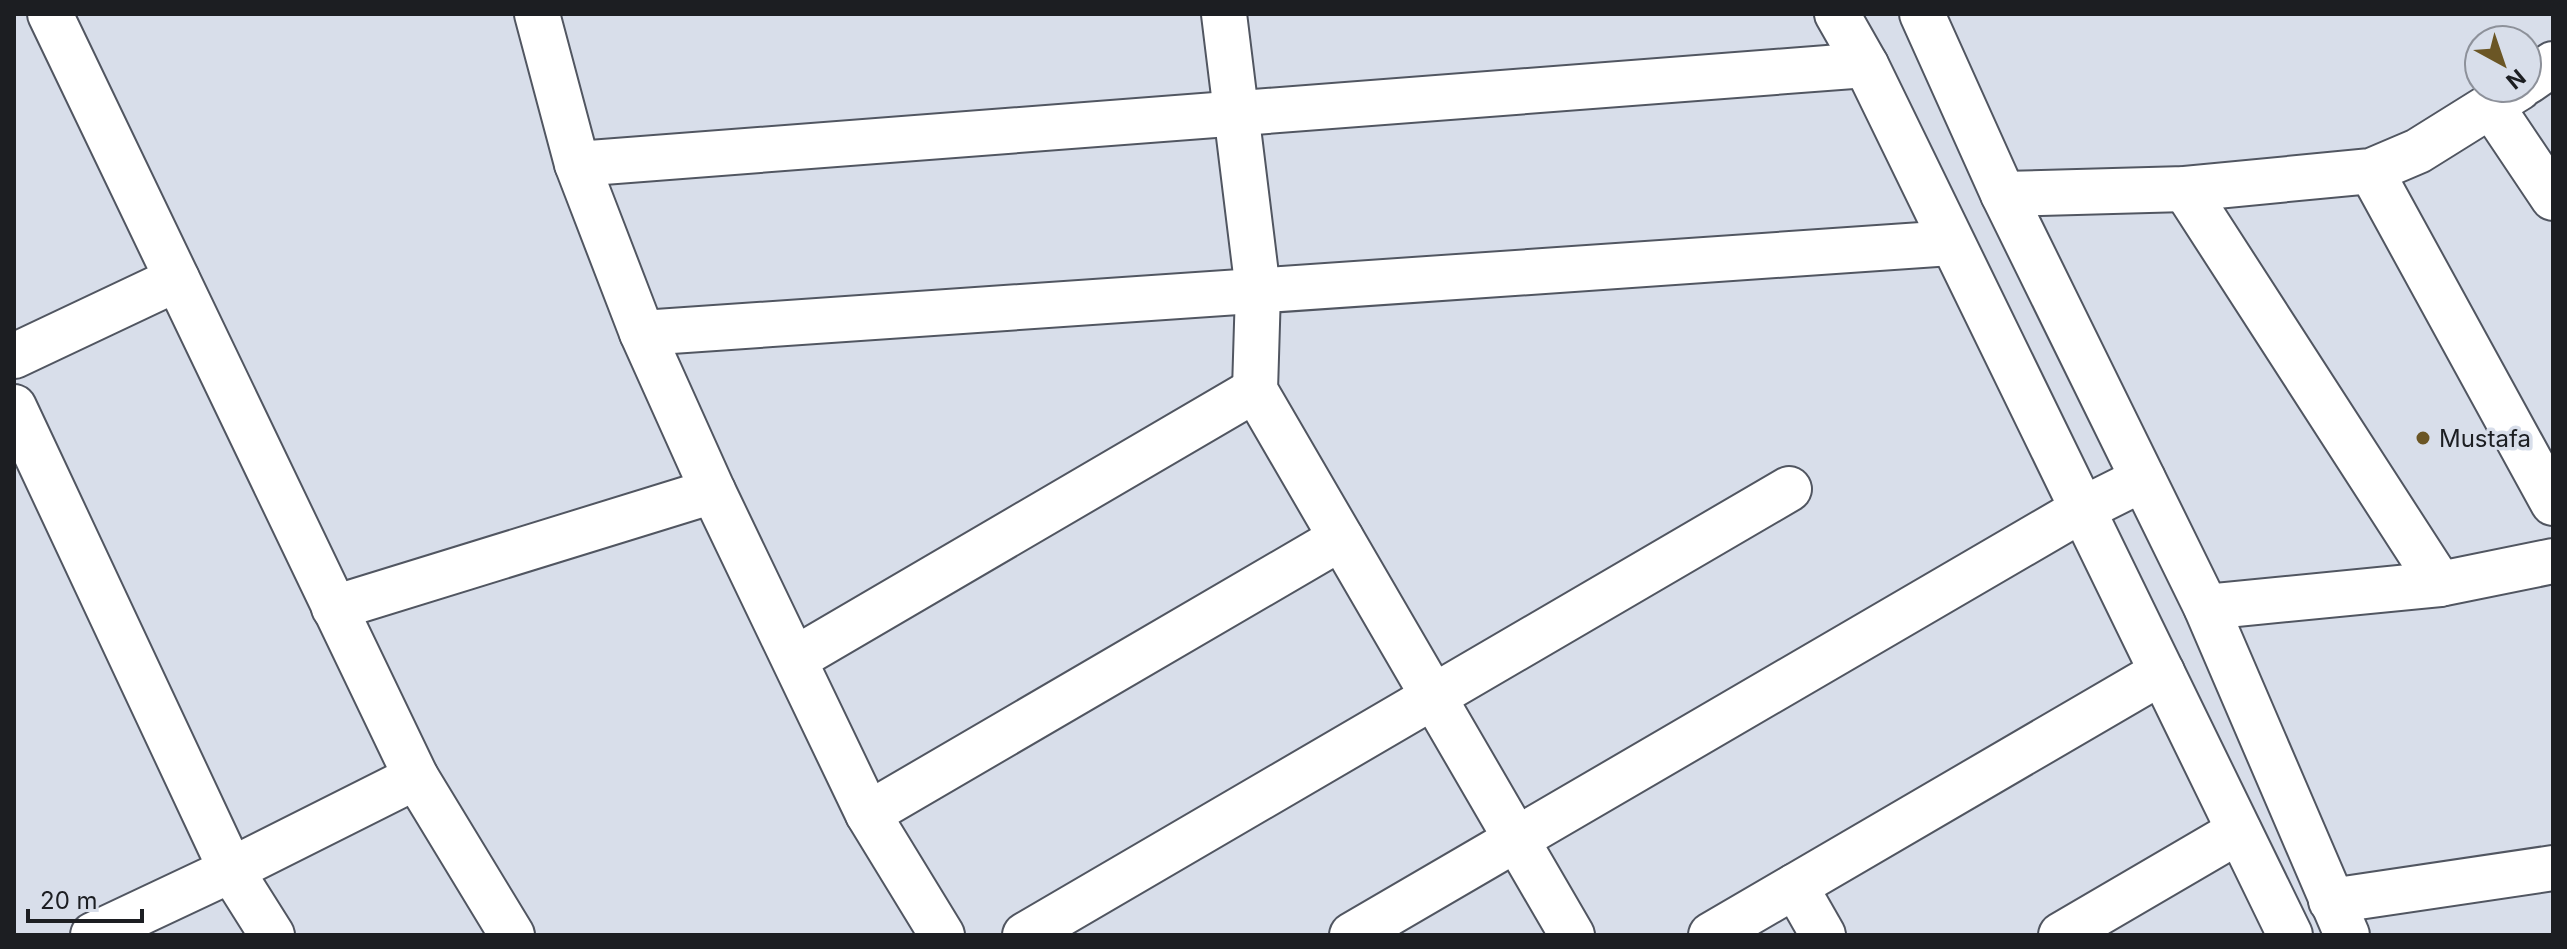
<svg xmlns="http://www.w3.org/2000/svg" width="2567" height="949" viewBox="0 0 2567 949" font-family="Inter,sans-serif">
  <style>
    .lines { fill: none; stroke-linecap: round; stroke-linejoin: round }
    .minor-casing { stroke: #515661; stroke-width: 48 }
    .minor { stroke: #fff; stroke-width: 44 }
    .poi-dot { fill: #6b5625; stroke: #d8deea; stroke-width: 3 }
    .labels { text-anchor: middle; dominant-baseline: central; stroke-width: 7; stroke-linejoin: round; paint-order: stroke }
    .poi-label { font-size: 24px; fill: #1c1e22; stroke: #d8deea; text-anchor: start }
  </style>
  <rect width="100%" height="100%" fill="#d8deea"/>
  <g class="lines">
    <!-- minor casing -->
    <g class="minor-casing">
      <g id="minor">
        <polyline points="50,14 416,777 512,935"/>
        <polyline points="537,14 577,164 642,333 713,491 868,814 942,935"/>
        <polyline points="1224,14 1258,291 1255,390 1572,935"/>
        <polyline points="1837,14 1866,65 2290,935"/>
        <polyline points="1922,14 2003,194 2206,607 2347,935"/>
        <polyline points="2527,82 2553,64"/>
        <polyline points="2492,107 2553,198"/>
        <polyline points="577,164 1866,65"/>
        <polyline points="2371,171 2553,503"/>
        <polyline points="2185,189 2440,584"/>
        <polyline points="2003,194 2185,189 2371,171 2418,151 2519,88"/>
        <polyline points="642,333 1951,243"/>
        <polyline points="14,356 177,279"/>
        <polyline points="14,407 231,870 272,935"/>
        <polyline points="2206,607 2440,584 2553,561"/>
        <polyline points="334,608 713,491"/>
        <polyline points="795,659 1255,390"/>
        <polyline points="868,814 1341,538"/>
        <polyline points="1795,886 1823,935"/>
        <polyline points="2331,901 2553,868"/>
        <polyline points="93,935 231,870 416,777"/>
        <polyline points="1025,935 1789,489"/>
        <polyline points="1352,935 2083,509 2143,479"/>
        <polyline points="1711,935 2162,672"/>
        <polyline points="2061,935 2239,831"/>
      </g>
    </g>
    <!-- minor -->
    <use href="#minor" class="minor"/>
  </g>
  <!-- markers -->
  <circle class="poi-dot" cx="2423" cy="438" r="8"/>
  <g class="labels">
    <!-- poi labels -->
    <g class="poi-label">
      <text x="2439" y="438">Mustafa</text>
    </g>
  </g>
  <!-- border -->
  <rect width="2567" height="949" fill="none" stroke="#1c1e22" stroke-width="32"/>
  <!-- north arrow -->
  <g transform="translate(2503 64) rotate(140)"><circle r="38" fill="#d8deea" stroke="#8d919a" stroke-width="2"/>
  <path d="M0-6L14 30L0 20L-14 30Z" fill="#6b5625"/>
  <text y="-12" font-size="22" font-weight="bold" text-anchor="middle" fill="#1c1e22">N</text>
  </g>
  <!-- scale -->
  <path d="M28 909v12h114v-12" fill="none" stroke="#1c1e22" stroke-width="4"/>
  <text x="40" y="909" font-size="24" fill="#1c1e22" stroke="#d8deea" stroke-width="6" paint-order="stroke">20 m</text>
</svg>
